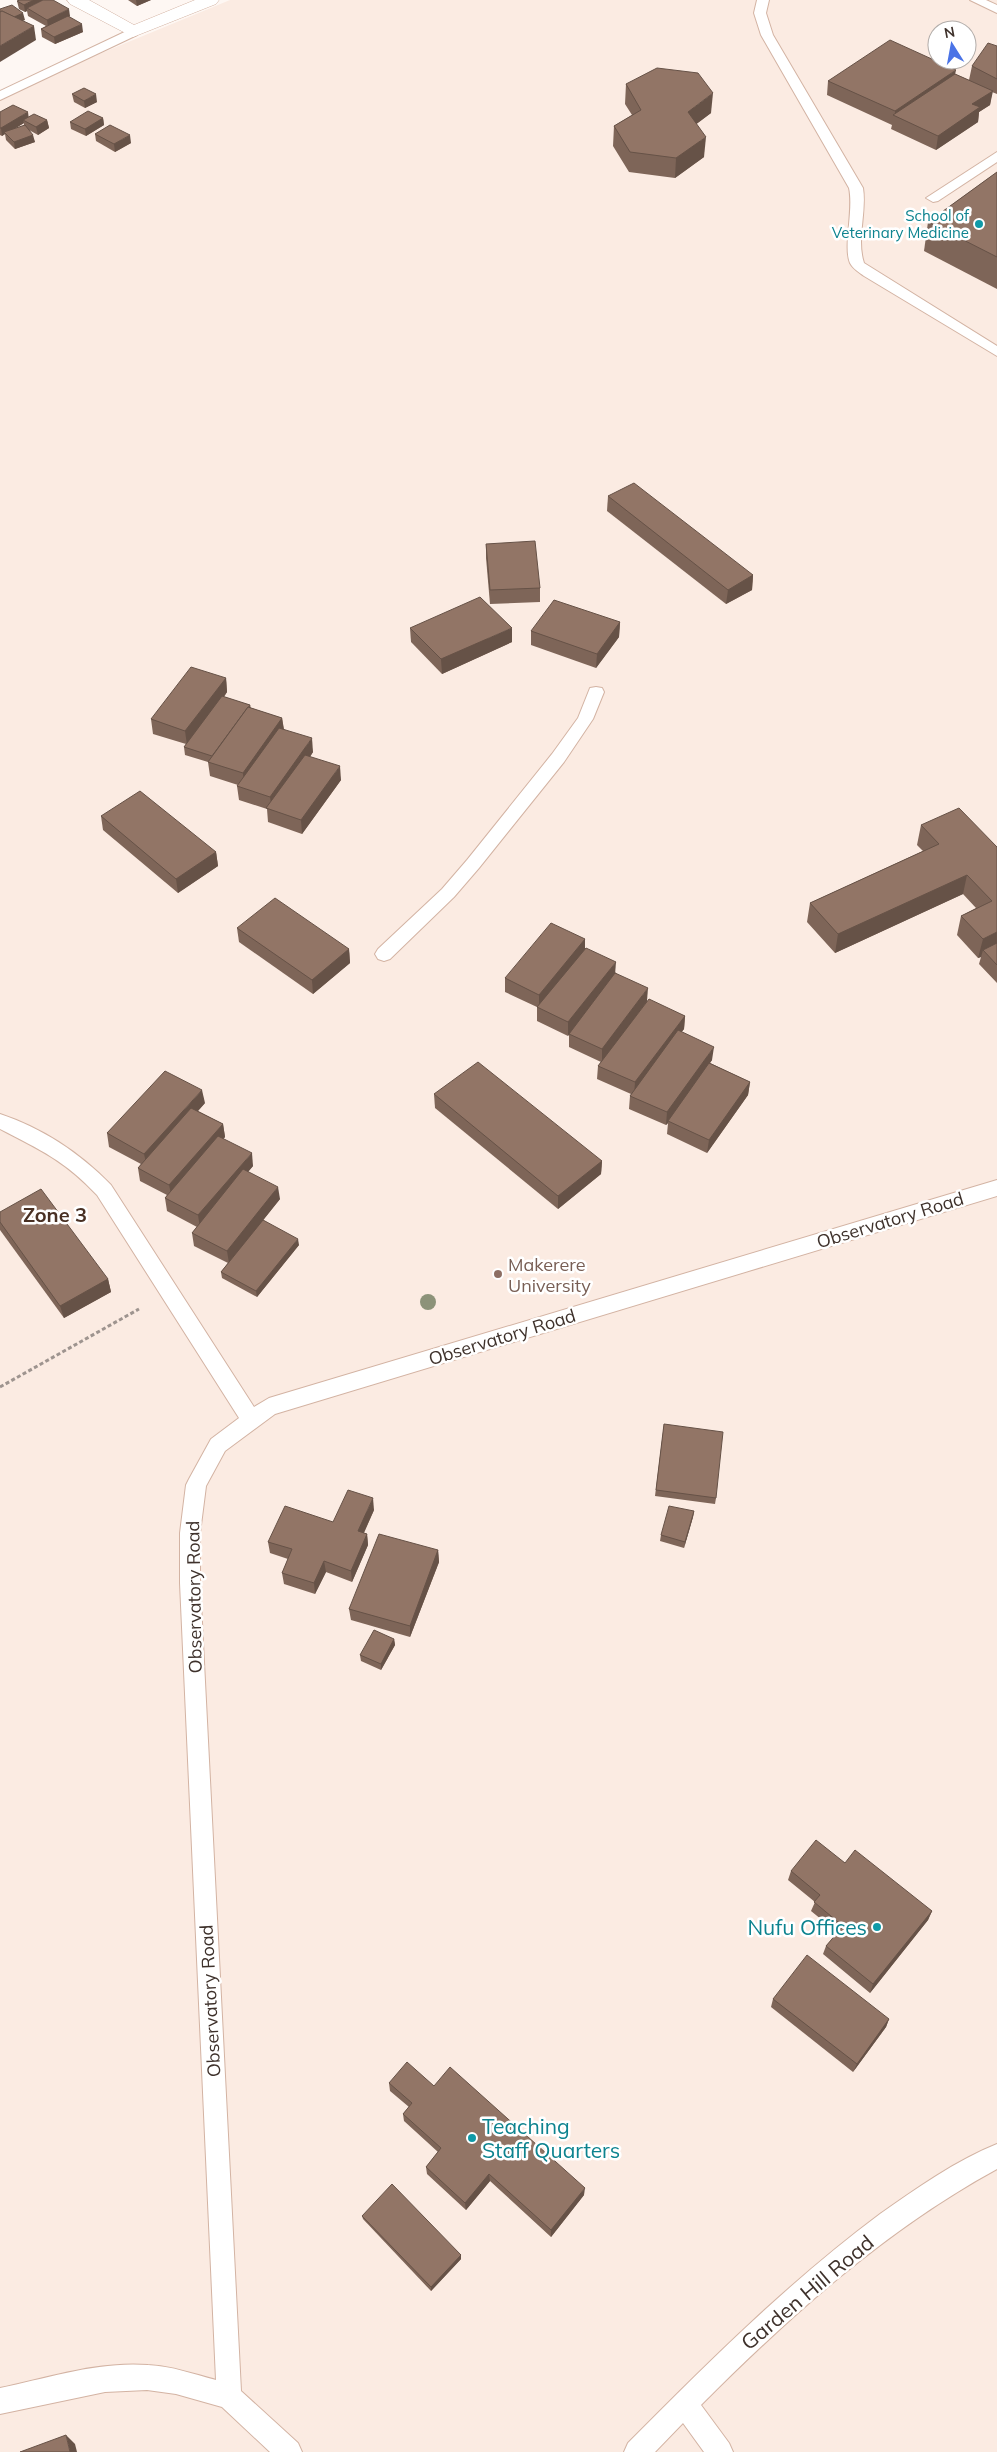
<svg xmlns="http://www.w3.org/2000/svg" width="997" height="2452" viewBox="0 0 997 2452" font-family="Mulish,sans-serif">
  <style>
    .built { fill: #fbebe2; fill-rule: evenodd }
    .lines { fill: none; stroke-linecap: round; stroke-linejoin: round }
    .service-casing { stroke: #d3b3a3; stroke-width: 2 }
    .minor-casing { stroke: #d3b3a3; stroke-width: 1 }
    .path { stroke: #9e948f; stroke-width: 3; stroke-dasharray: 4 2.5; stroke-linecap: butt }
    .service { fill: #fff; fill-rule: evenodd }
    .minor { fill: #fff; fill-rule: evenodd }
    .tree { fill: #8c9279 }
    .wall { fill: #7e6558; fill-rule: evenodd }
    .shaded-wall { fill: #665247 }
    .building { fill: #927566; stroke: #665247 }
    .culture-dot { fill: #0f9aa8; stroke: #fff; stroke-width: 2 }
    .education-dot { fill: #8d6e63; stroke: #fff; stroke-width: 2 }
    .labels { text-anchor: middle; dominant-baseline: central; stroke-width: 5; stroke-linejoin: round; paint-order: stroke }
    .far-culture-label { font-size: 15px; fill: #0d838f; stroke: #fff; text-anchor: end }
    .street-label { font-size: 18px; fill: #3e312b; stroke: #fff }
    .education-label { font-size: 18px; fill: #785e54; stroke: #fff; text-anchor: start }
    .quarter-label { font-size: 20px; font-weight: bold; fill: #493023; stroke: #fff }
    .near-culture-label { font-size: 21px; fill: #0d838f; stroke: #fff; text-anchor: end }
    .near-street-label { font-size: 21px; fill: #3e312b; stroke: #fff }
  </style>
  <rect width="100%" height="100%" fill="#fef7f3"/>
  <!-- built -->
  <path class="built" d="M230 0H997V2452H0V95ZM937 30H967V60H937Z"/>
  <g class="lines">
    <!-- service casing -->
    <g class="service-casing">
      <g id="service">
        <path d="M757 0H769L766 13 773 35 863 188C867 212 856 239 864 263L997 346V356L864 276C859 272 853 269 850 263 843 247 854 209 849 188L761 35 754 13Z"/>
        <polygon points="970,0 986,0 997,5 997,13"/>
        <polygon points="133,28 137,29 139,32 137,35 0,100 0,91"/>
        <polygon points="997,152 997,162 938,201 933,202 926,198"/>
        <polygon points="596,687 602,688 604,692 593,719 564,762 479,868 454,897 390,959 384,961 378,959 375,954 378,949 442,889 467,860 552,754 578,718 590,688"/>
        <path d="M0 1114C42 1128 80 1153 111 1185L254 1407 269 1398 997 1180V1196L275 1414 225 1451 206 1486 200 1533V1583L241 2391 298 2443 302 2452H270L222 2407 176 2394 147 2390 105 2392 0 2414V2388C48 2378 99 2361 148 2365 172 2366 193 2374 216 2380L180 1583V1533L186 1485 189 1479 211 1439 239 1418 97 1195C65 1161 41 1150 0 1129Z"/>
        <path d="M997 2144V2169C885 2230 790 2316 701 2405L729 2443 733 2452H704L683 2423 655 2452H624L628 2443C708 2362 789 2282 880 2214 917 2188 955 2161 997 2144Z"/>
      </g>
    </g>
    <!-- minor casing -->
    <g class="minor-casing">
      <polygon id="minor" points="67,0 89,0 134,25 195,0 219,0 216,4 133,37 70,4"/>
    </g>
    <!-- path -->
    <polyline class="path" points="0,1387 139,1309"/>
    <!-- service -->
    <use href="#service" class="service"/>
    <!-- minor -->
    <use href="#minor" class="minor"/>
  </g>
  <!-- trees -->
  <circle class="tree" cx="428" cy="1302" r="8"/>
  <!-- wall -->
  <g class="wall">
    <polygon points="128,0 151,0 137,6"/>
    <polygon points="17,1 70,16 69,16 83,32 55,44 42,37 41,29 46,26 28,16 27,11 25,12 19,9"/>
    <polygon points="997,46 997,94 992,92 990,105 979,112 978,122 936,150 891,129 892,125 827,95 828,81 955,74 969,80 972,66"/>
    <polygon points="626,84 711,113 696,124 704,157 675,178 629,172 613,146 614,126 632,115 625,104"/>
    <polygon points="72,94 97,102 85,108 74,102"/>
    <path d="M0 112 47 120 49 128 38 135 29 130 35 142 15 149 6 140 5 134 2 136 0 135ZM24 123V126L14 129Z"/>
    <polygon points="103,118 104,125 86,136 71,129 70,122"/>
    <polygon points="95,134 131,143 115,152 96,141"/>
    <polygon points="997,172 997,289 924,251 928,222"/>
    <polygon points="608,496 753,575 752,590 726,604 607,511"/>
    <polygon points="486,544 540,588 540,602 490,604 486,558"/>
    <polygon points="620,622 619,637 596,668 531,645 531,631"/>
    <polygon points="410,628 512,642 442,674 411,642"/>
    <polygon points="226,678 227,692 224,697 250,705 251,708 282,718 284,729 313,752 310,757 341,780 302,834 268,822 267,809 239,800 237,786 238,785 210,776 208,762 185,755 184,747 186,744 153,734 151,719"/>
    <polygon points="101,816 216,852 218,866 178,893 103,830"/>
    <polygon points="921,825 997,847 997,983 979,964 981,957 978,958 957,935 961,916 976,908 963,894 835,953 807,922 810,903 923,851 917,845"/>
    <polygon points="237,928 349,949 350,963 313,994 239,942"/>
    <polygon points="585,939 585,949 616,973 647,1001 685,1016 684,1029 681,1032 712,1060 710,1063 750,1082 748,1095 707,1153 667,1134 668,1123 666,1125 629,1109 630,1096 631,1094 597,1079 598,1066 601,1062 569,1047 569,1034 568,1036 537,1021 537,1007 505,992 505,978"/>
    <polygon points="434,1094 602,1161 601,1174 558,1209 435,1108"/>
    <polygon points="205,1103 198,1111 223,1124 225,1137 223,1139 253,1166 248,1172 280,1199 263,1220 299,1245 257,1297 222,1278 221,1272 228,1263 194,1246 192,1233 197,1227 167,1211 165,1198 167,1195 140,1181 138,1168 141,1164 109,1147 107,1133"/>
    <polygon points="0,1212 108,1279 111,1292 64,1318 0,1230"/>
    <polygon points="664,1424 716,1498 715,1504 655,1496"/>
    <polygon points="374,1510 364,1533 367,1534 368,1545 352,1582 326,1572 315,1594 284,1584 282,1573 288,1559 270,1553 268,1542"/>
    <polygon points="694,1511 693,1517 684,1548 660,1541 661,1535"/>
    <polygon points="438,1550 439,1562 410,1637 351,1620 349,1609"/>
    <polygon points="394,1639 395,1645 381,1670 361,1661 360,1655"/>
    <polygon points="845,1863 932,1911 928,1920 870,1993 823,1954 826,1946 838,1933 811,1911 815,1902 788,1880 791,1871"/>
    <polygon points="773,1999 889,2019 886,2027 853,2072 771,2007"/>
    <polygon points="389,2083 434,2086 584,2195 551,2237 490,2181 466,2210 427,2174 426,2167 438,2152 404,2121 403,2114 409,2107 390,2091"/>
    <polygon points="362,2216 461,2255 461,2259 431,2291 363,2219"/>
  </g>
  <!-- shaded-wall -->
  <g class="shaded-wall">
    <polygon points="33,0 44,0 27,8 27,11 25,12 24,5"/>
    <polygon points="136,0 151,0 137,6"/>
    <polygon points="69,9 70,16 48,27 47,20"/>
    <polygon points="23,13 25,20 9,27 8,19"/>
    <polygon points="82,24 83,32 55,44 54,37"/>
    <polygon points="34,26 36,40 0,62 0,46"/>
    <polygon points="956,70 953,84 895,116 895,111"/>
    <polygon points="993,91 990,105 979,112 978,122 936,150 938,136 972,104"/>
    <polygon points="713,93 711,113 686,132 688,112"/>
    <polygon points="96,94 97,102 85,108 84,101"/>
    <polygon points="28,112 29,120 23,120 24,123 6,134 4,132 5,134 2,136 1,128"/>
    <polygon points="103,118 104,125 86,136 85,129"/>
    <polygon points="47,120 49,128 38,135 36,127"/>
    <polygon points="33,135 35,142 15,149 14,142"/>
    <polygon points="130,135 131,143 115,152 114,144"/>
    <polygon points="706,137 704,157 675,178 676,158"/>
    <polygon points="753,575 752,590 726,604 728,590"/>
    <polygon points="620,622 619,637 596,668 597,654"/>
    <polygon points="512,628 512,642 442,674 441,659"/>
    <polygon points="226,678 227,692 187,745 185,731"/>
    <polygon points="282,718 284,732 244,787 243,773"/>
    <polygon points="312,738 313,752 272,811 270,797"/>
    <polygon points="340,766 341,780 302,834 301,820"/>
    <polygon points="216,852 218,866 178,893 176,879"/>
    <polygon points="967,875 963,894 835,953 838,934"/>
    <polygon points="997,932 997,949 983,950 981,957 978,958 983,939"/>
    <polygon points="585,939 585,953 539,1008 539,995"/>
    <polygon points="349,949 350,963 313,994 312,980"/>
    <polygon points="616,962 615,975 568,1036 568,1022"/>
    <polygon points="648,988 647,1001 602,1063 602,1049"/>
    <polygon points="685,1016 684,1029 634,1096 635,1082"/>
    <polygon points="714,1047 712,1060 669,1121 668,1121 668,1123 666,1125 667,1112"/>
    <polygon points="750,1082 748,1095 707,1153 709,1140"/>
    <polygon points="202,1090 205,1103 147,1167 144,1154"/>
    <polygon points="223,1124 225,1137 172,1198 169,1185"/>
    <polygon points="252,1153 253,1166 200,1228 198,1215"/>
    <polygon points="602,1161 601,1174 558,1209 558,1196"/>
    <polygon points="278,1187 280,1199 229,1263 227,1251"/>
    <polygon points="298,1239 299,1245 257,1297 256,1291"/>
    <polygon points="108,1279 111,1292 64,1318 60,1306"/>
    <polygon points="373,1498 374,1510 359,1543 358,1531"/>
    <polygon points="694,1511 693,1517 684,1548 685,1542"/>
    <polygon points="367,1534 368,1545 352,1582 351,1571"/>
    <polygon points="438,1550 439,1562 410,1637 410,1626"/>
    <polygon points="324,1561 326,1572 315,1594 314,1583"/>
    <polygon points="394,1639 395,1645 381,1670 381,1664"/>
    <polygon points="932,1911 928,1920 870,1993 873,1984"/>
    <polygon points="889,2019 886,2027 853,2072 857,2064"/>
    <polygon points="489,2174 490,2181 466,2210 465,2203"/>
    <polygon points="585,2188 584,2195 551,2237 551,2230"/>
    <polygon points="461,2255 461,2259 431,2291 431,2287"/>
    <polygon points="66,2435 75,2444 77,2452 70,2452"/>
  </g>
  <!-- building -->
  <g class="building">
    <polygon points="20,0 33,0 24,5 17,1"/>
    <polygon points="43,0 53,0 69,9 47,20 27,8"/>
    <polygon points="12,5 23,13 14,17 2,11 0,12 0,9"/>
    <polygon points="2,11 34,26 0,46 0,12"/>
    <polygon points="68,16 82,24 54,37 41,29"/>
    <polygon points="890,40 956,70 895,111 828,81"/>
    <polygon points="988,43 997,46 997,79 972,66"/>
    <polygon points="657,68 698,73 713,93 688,112 706,137 676,158 630,152 614,126 641,110 626,84"/>
    <polygon points="955,74 993,91 972,104 980,107 938,136 893,115"/>
    <polygon points="84,88 96,94 84,101 72,94"/>
    <polygon points="13,105 28,112 1,128 0,128 0,112"/>
    <polygon points="88,111 103,118 85,129 70,122"/>
    <polygon points="34,114 47,120 36,127 23,120"/>
    <polygon points="25,125 33,135 14,142 4,132"/>
    <polygon points="110,125 130,135 114,144 95,134"/>
    <polygon points="997,172 997,257 928,222"/>
    <polygon points="634,483 753,575 728,590 608,496"/>
    <polygon points="535,541 540,588 490,590 486,544"/>
    <polygon points="480,597 512,628 441,659 410,628"/>
    <polygon points="554,600 620,622 597,654 531,631"/>
    <polygon points="191,667 226,678 185,731 151,719"/>
    <polygon points="222,696 250,705 249,707 248,707 212,756 184,747"/>
    <polygon points="248,707 282,718 243,773 208,762"/>
    <polygon points="279,728 312,738 270,797 237,786"/>
    <polygon points="305,755 340,766 301,820 266,808"/>
    <polygon points="140,791 216,852 176,879 101,816"/>
    <polygon points="959,808 997,847 997,932 983,939 961,916 992,901 967,875 838,934 810,903 939,844 921,825"/>
    <polygon points="275,898 349,949 312,980 237,928"/>
    <polygon points="551,923 585,939 539,995 505,978"/>
    <polygon points="997,943 997,965 983,950"/>
    <polygon points="586,948 616,962 568,1022 537,1007"/>
    <polygon points="615,973 648,988 602,1049 569,1034"/>
    <polygon points="649,999 685,1016 635,1082 598,1066"/>
    <polygon points="678,1030 714,1047 667,1112 630,1096"/>
    <polygon points="478,1062 602,1161 558,1196 434,1094"/>
    <polygon points="709,1063 750,1082 709,1140 668,1121"/>
    <polygon points="165,1071 202,1090 144,1154 107,1133"/>
    <polygon points="191,1108 223,1124 169,1185 138,1168"/>
    <polygon points="218,1136 252,1153 198,1215 165,1198"/>
    <polygon points="243,1169 278,1187 227,1251 192,1233"/>
    <polygon points="41,1189 108,1279 60,1306 0,1222 0,1212"/>
    <polygon points="263,1220 298,1239 256,1291 221,1272"/>
    <polygon points="664,1424 723,1432 716,1498 656,1490"/>
    <polygon points="348,1490 373,1498 358,1531 367,1534 351,1571 324,1561 314,1583 282,1573 292,1549 268,1542 285,1506 333,1522"/>
    <polygon points="669,1506 694,1511 685,1542 661,1535"/>
    <polygon points="379,1534 438,1550 410,1626 349,1609"/>
    <polygon points="374,1630 394,1639 381,1664 360,1655"/>
    <polygon points="816,1840 845,1863 855,1850 932,1911 873,1984 826,1946 843,1926 814,1902 820,1895 791,1871"/>
    <polygon points="807,1955 889,2019 857,2064 773,1999"/>
    <polygon points="407,2062 434,2086 450,2067 585,2188 551,2230 489,2174 465,2203 426,2167 441,2148 403,2114 412,2103 389,2083"/>
    <polygon points="392,2184 461,2255 431,2287 362,2216"/>
    <polygon points="66,2435 70,2452 20,2452"/>
  </g>
  <!-- markers -->
  <g class="culture-dot">
    <circle cx="979" cy="224" r="5"/>
    <circle cx="877" cy="1927" r="5"/>
    <circle cx="472" cy="2138" r="5"/>
  </g>
  <circle class="education-dot" cx="498" cy="1274" r="5"/>
  <g class="labels">
    <!-- far-culture labels -->
    <g class="far-culture-label">
      <text x="969" y="215">School of<tspan x="969" dy="17">Veterinary Medicine</tspan></text>
    </g>
    <!-- street labels -->
    <g class="street-label">
      <text transform="translate(890 1220) rotate(-17)">Observatory Road</text>
      <text transform="translate(502 1337) rotate(-17)">Observatory Road</text>
      <text transform="translate(194 1597) rotate(-91)">Observatory Road</text>
      <text transform="translate(210 2001) rotate(-93)">Observatory Road</text>
    </g>
    <!-- education labels -->
    <g class="education-label">
      <text x="508" y="1264">Makerere<tspan x="508" dy="21">University</tspan></text>
    </g>
    <!-- quarter labels -->
    <g class="quarter-label">
      <text x="55" y="1214">Zone 3</text>
    </g>
    <!-- near-culture labels -->
    <g class="near-culture-label">
      <text x="867" y="1927">Nufu Offices</text>
      <text x="482" y="2126" text-anchor="start">Teaching<tspan x="482" dy="24">Staff Quarters</tspan></text>
    </g>
    <!-- near-street labels -->
    <g class="near-street-label">
      <text transform="translate(807 2292) rotate(-40)">Garden Hill Road</text>
    </g>
  </g>
  <!-- north arrow -->
  <g transform="translate(952 45) rotate(349)"><circle r="24" fill="#ffffff" stroke="#b2adaa"/>
  <path d="M0-4L9 19L0 12L-9 19Z" fill="#4a73e6"/>
  <text y="-8" font-size="14" font-weight="bold" text-anchor="middle" fill="#3e312b">N</text>
  </g>
</svg>
